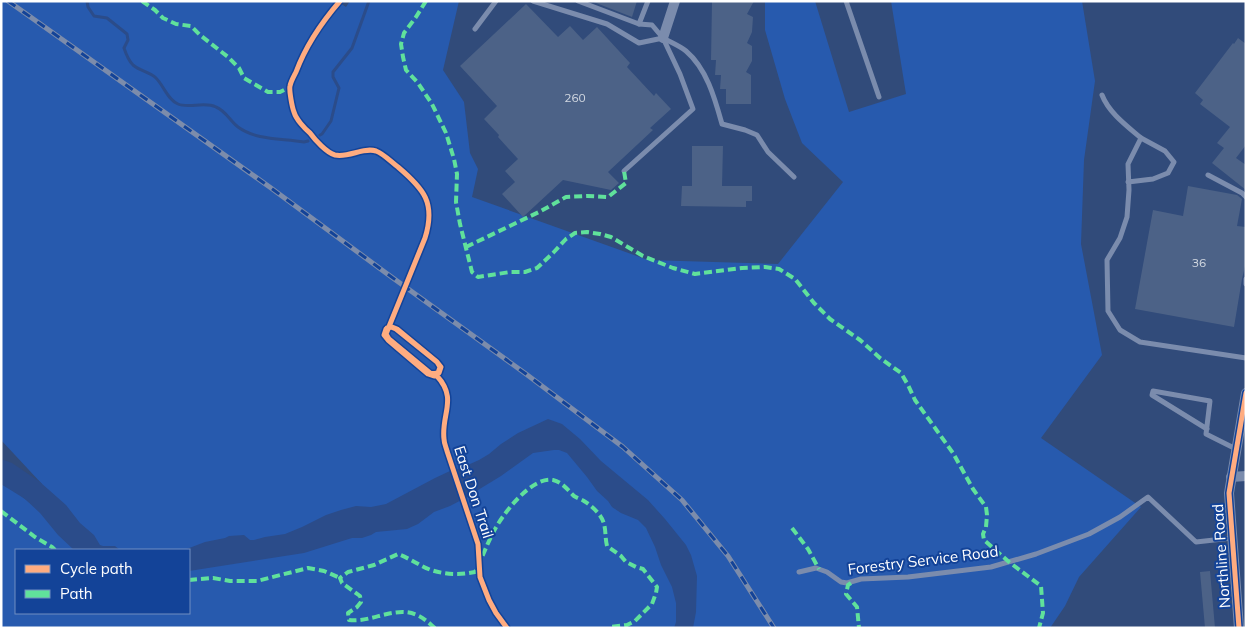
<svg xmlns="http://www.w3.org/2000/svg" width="1247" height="629" viewBox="0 0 1247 629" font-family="Mulish,sans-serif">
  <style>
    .green { fill: #275aae; fill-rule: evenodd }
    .water { fill: #2b4c8a }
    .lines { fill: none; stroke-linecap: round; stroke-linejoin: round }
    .stream { stroke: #2b4c8a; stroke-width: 3 }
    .building { fill: #4c6287 }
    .lane { stroke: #7b8cad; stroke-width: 5 }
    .street { stroke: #7b8cad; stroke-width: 10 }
    .rail-casing { stroke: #7c8cab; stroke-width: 5 }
    .rail { stroke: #134398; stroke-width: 3; stroke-dasharray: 9; stroke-linecap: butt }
    .quiet { stroke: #60e19b; stroke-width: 4; stroke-dasharray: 8 4; stroke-linecap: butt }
    .cycleway-casing { stroke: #134398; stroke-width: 8 }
    .cycleway { stroke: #ffac80; stroke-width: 5 }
    .labels { text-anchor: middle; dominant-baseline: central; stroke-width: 4; stroke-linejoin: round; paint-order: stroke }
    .number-label { font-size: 12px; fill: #d2d8e1 }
    .street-label { font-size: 15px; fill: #fff; stroke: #134398 }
  </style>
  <rect width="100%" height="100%" fill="#314b7a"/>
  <!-- green -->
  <path class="green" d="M1 1H337L346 7 350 1H459L443 70 464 102 470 153 478 169 472 197 648 260 778 264 843 182 802 143 785 99 765 30V1H815L849 112 906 94 891 1H1082L1095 81 1084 160 1081 244 1102 355 1041 438 1141 507 1079 577 1065 606 1050 628H1V484L19 494 31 504 42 484 1 440ZM16 550H189V613H16Z"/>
  <!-- water -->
  <g class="water">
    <polygon points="548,419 562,424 580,439 601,461 648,500 665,519 686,545 691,555 697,576 696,612 693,628 674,628 676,622 676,603 672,587 661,565 655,547 646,528 638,520 621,513 612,507 608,501 597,491 587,477 567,453 559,450 554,450 533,453 501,476 478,490 473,494 450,506 434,512 418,524 407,529 376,532 371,535 362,538 352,538 304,553 189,571 189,550 184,550 205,542 225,538 229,536 244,535 250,540 254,540 265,537 285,534 302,527 326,515 341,510 356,506 371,507 386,504 435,478 450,471 461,468 479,460 489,454 501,444 518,433"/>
    <polygon points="1,459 12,463 40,482 66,505 80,523 94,535 100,545 103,546 115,546 120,550 74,550 58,535 40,513 25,499 1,484"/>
  </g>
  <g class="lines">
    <!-- stream -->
    <g class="stream">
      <path d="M87 1 88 7 94 16 107 18 127 34 128 40 124 48C126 54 128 60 133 65 140 71 150 72 156 78 164 86 167 99 178 104 189 109 204 101 216 107 226 111 230 121 238 127 257 141 283 138 304 142L308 141"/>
      <polyline points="320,135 322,134 331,121 339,88 333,77 333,72 352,48 369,1"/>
    </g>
  </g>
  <!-- building -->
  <g class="building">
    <polygon points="591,1 637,1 632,17"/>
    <polygon points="717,1 754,1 747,14 753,17 752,32 747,43 752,46 752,61 746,72 751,75 751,104 726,104 726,89 720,89 721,75 715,75 716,60 711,60 712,2"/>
    <polygon points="526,4 558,37 570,26 583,40 597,27 630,63 627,67 654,96 656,93 671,109 650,128 653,130 608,172 619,183 611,190 563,180 523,217 502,194 515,182 505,171 518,159 498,137 499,135 484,119 497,106 460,66"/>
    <polygon points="1238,38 1246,44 1246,145 1236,158 1246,165 1246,190 1212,163 1224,148 1217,143 1230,127 1200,104 1203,100 1195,93 1233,43 1234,44"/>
    <polygon points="692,146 723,146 722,186 752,186 752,201 746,201 746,207 681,206 682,186 692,186"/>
    <polygon points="1188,186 1237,195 1242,199 1237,226 1246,227 1246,262 1242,279 1234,327 1135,309 1153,210 1183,216"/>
    <polygon points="1210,571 1215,628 1205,628 1200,572"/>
  </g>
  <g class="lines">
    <!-- lane -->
    <g class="lane">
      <path d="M533 1 607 24 639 43 663 38C670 42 680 46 686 51 707 69 715 99 722 124L745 130 757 135 768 152 794 177"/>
      <polyline points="578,1 639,24 648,1"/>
      <polyline points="846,1 879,97"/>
      <polyline points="475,29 496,1"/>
      <path d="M1102 95C1109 113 1127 126 1141 138"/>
      <polyline points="624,171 693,109 680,74 663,38 652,25 639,24"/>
      <polyline points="1208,175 1242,193 1246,197"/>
      <polyline points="1128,182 1153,179 1168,173 1174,162 1165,151 1141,138 1128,164 1129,190 1127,217 1120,238 1107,260 1108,311 1120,330 1140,342 1246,358"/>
      <polyline points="1246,279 1246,284"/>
      <polyline points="1207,429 1152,395 1153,391 1210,401 1206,434 1236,449"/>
      <polyline points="799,572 816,568 827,572 841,582 847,583 861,579 908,577 991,567 1036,554 1089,534 1120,517 1148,497 1196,542 1232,538"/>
    </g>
    <!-- street -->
    <g class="street">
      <polyline points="663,38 675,1"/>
      <polyline points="1231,477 1246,476"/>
      <polyline points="1239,628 1229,493 1246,393"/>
    </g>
    <!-- rail casing -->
    <g class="rail-casing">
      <polyline id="rail" points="8,1 271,188 386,273 526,374 623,447 682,500 728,556 774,628"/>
    </g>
    <!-- rail -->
    <use href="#rail" class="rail"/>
    <!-- quiet -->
    <g class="quiet">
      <polyline points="142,1 155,10 163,18 176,24 191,26 200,35 228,57 239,68 244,78 268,92 280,92 290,87"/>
      <polyline points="426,1 416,17 404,33 401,44 403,57 406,70 418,83 432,104 446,133 454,159 457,174 456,202 460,224 472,272 478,277 510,272 525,272 537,268 553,253 566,239 575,233 587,232 600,234 611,237 643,256 673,268 695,274 742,268 765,267 779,269 795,279 814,303 830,319 860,340 880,358 901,373 908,385 915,400 953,453 973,489 986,507 987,515 986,527 983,534 984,540 1009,562 1041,586 1043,613 1039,628"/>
      <polyline points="466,247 541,211 566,197 587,196 608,197 626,183 624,171"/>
      <polyline points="1,511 35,537 52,547 55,550"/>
      <polyline points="792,528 808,549 819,569"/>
      <polyline points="189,580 213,578 230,581 257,581 308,568 324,571 340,578"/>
      <polyline points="851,583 848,585 846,594 857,607 859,628"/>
      <path d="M435 628C430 624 425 619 419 616 397 604 372 623 349 620L348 613 357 607 361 602 360 596 342 583 340 578 348 572 374 565 398 554C409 558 420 566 431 570 446 575 461 575 475 572 482 559 486 546 493 533 501 516 531 476 553 480 562 482 568 490 574 496 577 498 581 499 584 501 592 506 602 515 604 524 606 531 605 538 607 546L621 556 626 562 636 567 643 569 657 587 656 593 652 604 635 621 627 625 610 627 609 628"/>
    </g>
    <!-- cycleway casing -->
    <g class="cycleway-casing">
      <g id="cycleway">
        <path d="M340 1C321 23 306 45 296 72 294 76 291 81 290 86 289 90 292 107 294 112 296 119 304 128 310 133 315 140 327 153 335 155 349 158 363 147 376 151 384 154 391 162 398 167 424 189 436 203 425 238L386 334 389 339 430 373C433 374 436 373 439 373L441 367 437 362 397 329 392 327 387 328 385 335 388 339 429 373C433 375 435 375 438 373L440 367 437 362 396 329 391 327 386 329 384 335 388 340 428 374 434 376H437C458 399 441 414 444 439 444 443 446 447 447 451L478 544 480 577 489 600 496 613 507 628"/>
        <polyline points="1239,628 1229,493 1246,393"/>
      </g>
    </g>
    <!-- cycleway -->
    <use href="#cycleway" class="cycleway"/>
  </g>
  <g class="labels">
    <!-- number labels -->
    <g class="number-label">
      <text x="575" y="97">260</text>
      <text x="1199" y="262">36</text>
    </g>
    <!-- street labels -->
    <g class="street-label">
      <text transform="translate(474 492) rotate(72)">East Don Trail</text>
      <text transform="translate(1221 556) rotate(-94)">Northline Road</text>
      <text transform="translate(923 560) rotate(-7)">Forestry Service Road</text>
    </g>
  </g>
  <!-- border -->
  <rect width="1247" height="629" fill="none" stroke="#ffffff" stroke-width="5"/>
  <!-- legend -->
  <rect x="15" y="549" width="175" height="65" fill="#134398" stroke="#718ec1"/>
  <rect x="25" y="565" width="25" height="8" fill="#ffac80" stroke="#718ec1"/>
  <text x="60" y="574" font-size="15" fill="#ffffff">Cycle path</text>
  <rect x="25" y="590" width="25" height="8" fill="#60e19b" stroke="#718ec1"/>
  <text x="60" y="599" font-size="15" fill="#ffffff">Path</text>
</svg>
